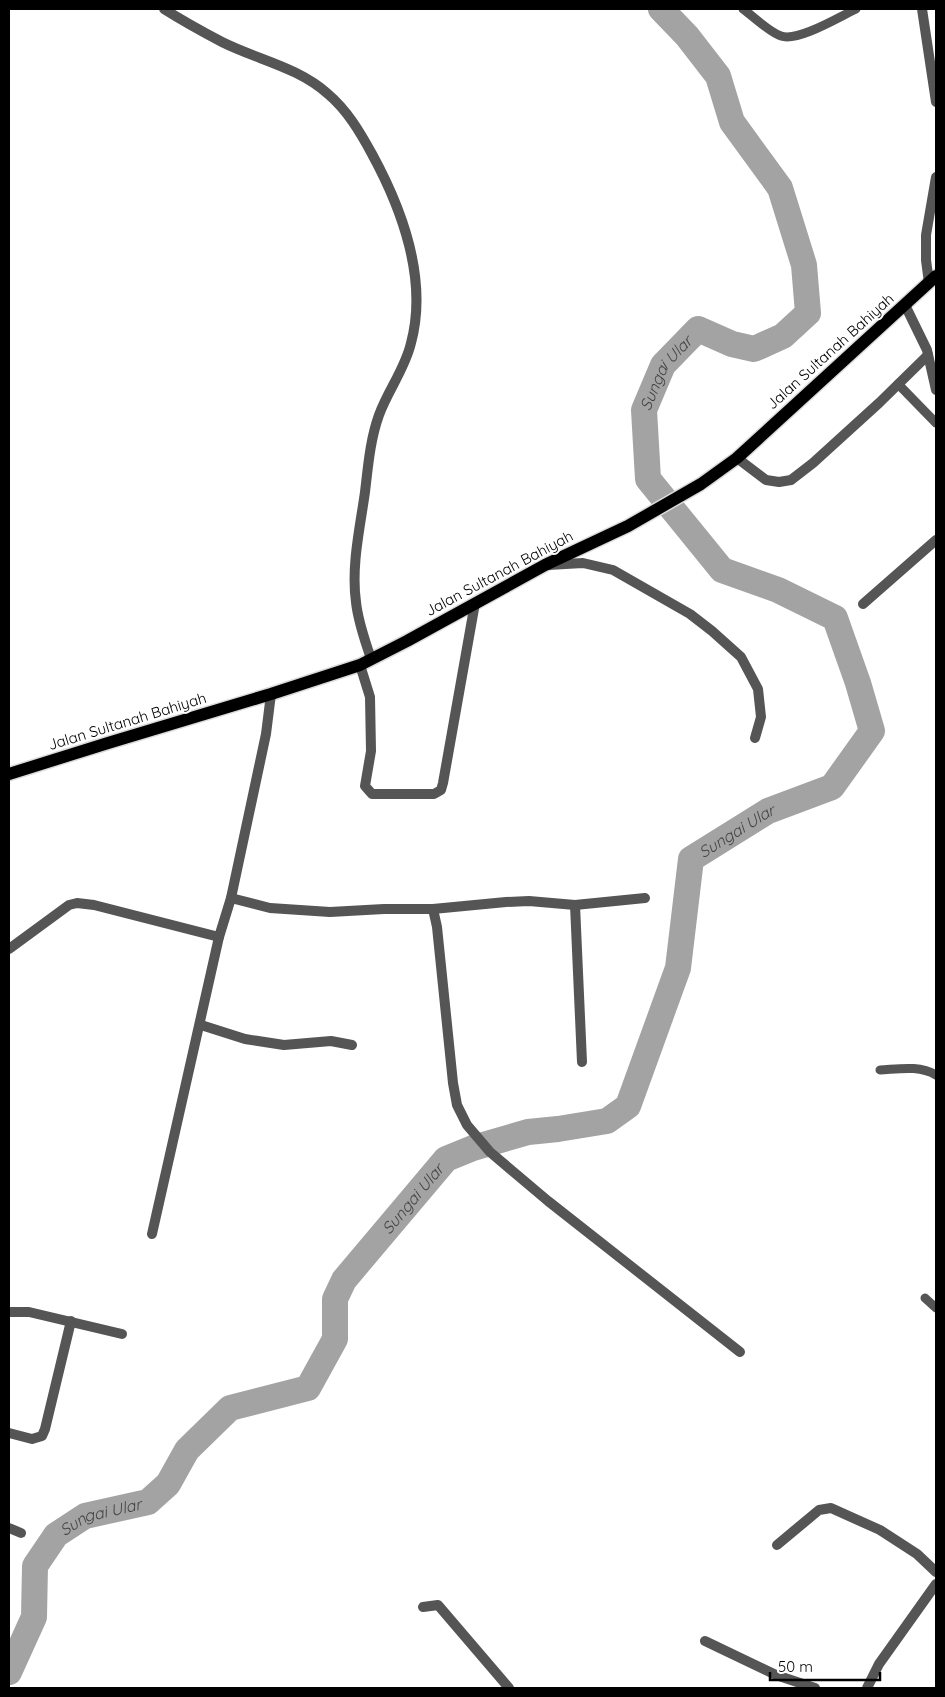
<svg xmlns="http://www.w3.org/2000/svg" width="945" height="1697" viewBox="0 0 945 1697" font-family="Quicksand,sans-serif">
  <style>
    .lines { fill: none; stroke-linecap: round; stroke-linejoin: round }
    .river { stroke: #a3a3a3; stroke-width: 26 }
    .primary-casing { stroke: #dbdbdb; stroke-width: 15 }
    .service { stroke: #555; stroke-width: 9 }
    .minor { stroke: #555; stroke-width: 10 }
    .primary { stroke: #000; stroke-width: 12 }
    .labels { text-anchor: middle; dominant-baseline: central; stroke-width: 4; stroke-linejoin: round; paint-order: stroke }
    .street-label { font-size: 15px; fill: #000; stroke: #fff }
    .water-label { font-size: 16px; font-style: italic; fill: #444; stroke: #fff }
  </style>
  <rect width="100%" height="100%" fill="#fff"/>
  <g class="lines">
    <!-- river -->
    <path class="river" id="s1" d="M9 1672 34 1617 35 1566 56 1535 85 1516 148 1502 168 1484 187 1450 230 1408 308 1388 335 1339V1299L344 1280 446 1159 473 1148 528 1132 558 1129 607 1121 628 1106 678 968 691 859 768 811 832 787 872 731 858 683 835 618 778 590 722 570 648 479 644 410 663 365 698 329 732 344 754 349 783 336 808 313 804 265 780 188 732 122 718 76 687 36 661 9"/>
    <!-- primary casing -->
    <g class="primary-casing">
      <polyline id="primary" points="9,774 108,743 271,694 360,665 407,641 545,565 628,526 701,484 737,458 936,276"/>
    </g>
    <!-- service -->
    <g class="service">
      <path d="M743 9C753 16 769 32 781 36 798 42 839 17 856 9"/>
      <polyline points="898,384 936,423"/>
      <path d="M880 1070C899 1069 919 1065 936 1075"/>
      <polyline points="925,1298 936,1308"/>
    </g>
    <!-- minor -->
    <g class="minor">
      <path d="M164 9C183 21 203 32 222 42 258 60 298 67 328 94 347 110 360 132 372 154 402 209 428 280 411 343 405 369 388 390 379 415 370 440 368 467 365 492 360 528 351 566 356 602 358 622 365 640 371 659"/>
      <polyline points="922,9 936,102"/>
      <polyline points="929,283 926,260 926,235 936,177"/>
      <polyline points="905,305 927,350 936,390"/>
      <polyline points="737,458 766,480 779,482 791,480 813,463 879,403 928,355"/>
      <polyline points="548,565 583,563 613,570 690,614 712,631 741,657 758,689 761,717 755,738"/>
      <polyline points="863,604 936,540"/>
      <polyline points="360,665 370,697 371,751 365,786 372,794 434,794 441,790 443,783 475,603"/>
      <polyline points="231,898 270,908 330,912 384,909 433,909 506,902 529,901 575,905 645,898"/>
      <polyline points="575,905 582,1062"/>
      <polyline points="433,909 437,927 453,1083 457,1105 467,1125 490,1152 548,1201 740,1352"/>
      <polyline points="9,949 69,905 77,903 94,905 219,937"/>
      <polyline points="201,1025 245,1039 284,1045 331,1041 352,1045"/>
      <polyline points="152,1234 219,937 231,898 266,734 271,694"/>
      <polyline points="9,1312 29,1312 122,1334"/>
      <polyline points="9,1433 32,1439 42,1436 45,1429 71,1321"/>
      <polyline points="9,1528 21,1533"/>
      <polyline points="777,1545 819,1510 831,1508 880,1530 917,1554 936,1572"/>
      <polyline points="423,1607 438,1605 509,1688"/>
      <polyline points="705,1641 776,1675 815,1688"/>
      <polyline points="867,1688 879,1664 936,1584"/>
    </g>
    <!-- primary -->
    <use href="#primary" class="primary"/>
  </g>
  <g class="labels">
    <!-- street labels -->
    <g class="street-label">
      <text transform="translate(830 351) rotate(-42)">Jalan Sultanah Bahiyah</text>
      <text transform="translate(499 573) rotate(-28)">Jalan Sultanah Bahiyah</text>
      <text transform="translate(127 721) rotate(-17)">Jalan Sultanah Bahiyah</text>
    </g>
    <!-- water labels -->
    <g class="water-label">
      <text stroke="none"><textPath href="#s1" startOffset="1878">Sungai Ular</textPath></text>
      <text stroke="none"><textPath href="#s1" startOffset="1232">Sungai Ular</textPath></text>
      <text stroke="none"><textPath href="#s1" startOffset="678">Sungai Ular</textPath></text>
      <text stroke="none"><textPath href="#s1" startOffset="198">Sungai Ular</textPath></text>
    </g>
  </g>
  <!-- border -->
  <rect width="945" height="1697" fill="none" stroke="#000000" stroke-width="20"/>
  <!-- scale -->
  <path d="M770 1672v8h110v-8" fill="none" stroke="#000000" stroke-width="2.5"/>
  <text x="778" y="1672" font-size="15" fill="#000000" stroke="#ffffff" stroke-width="4" paint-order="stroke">50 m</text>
</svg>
